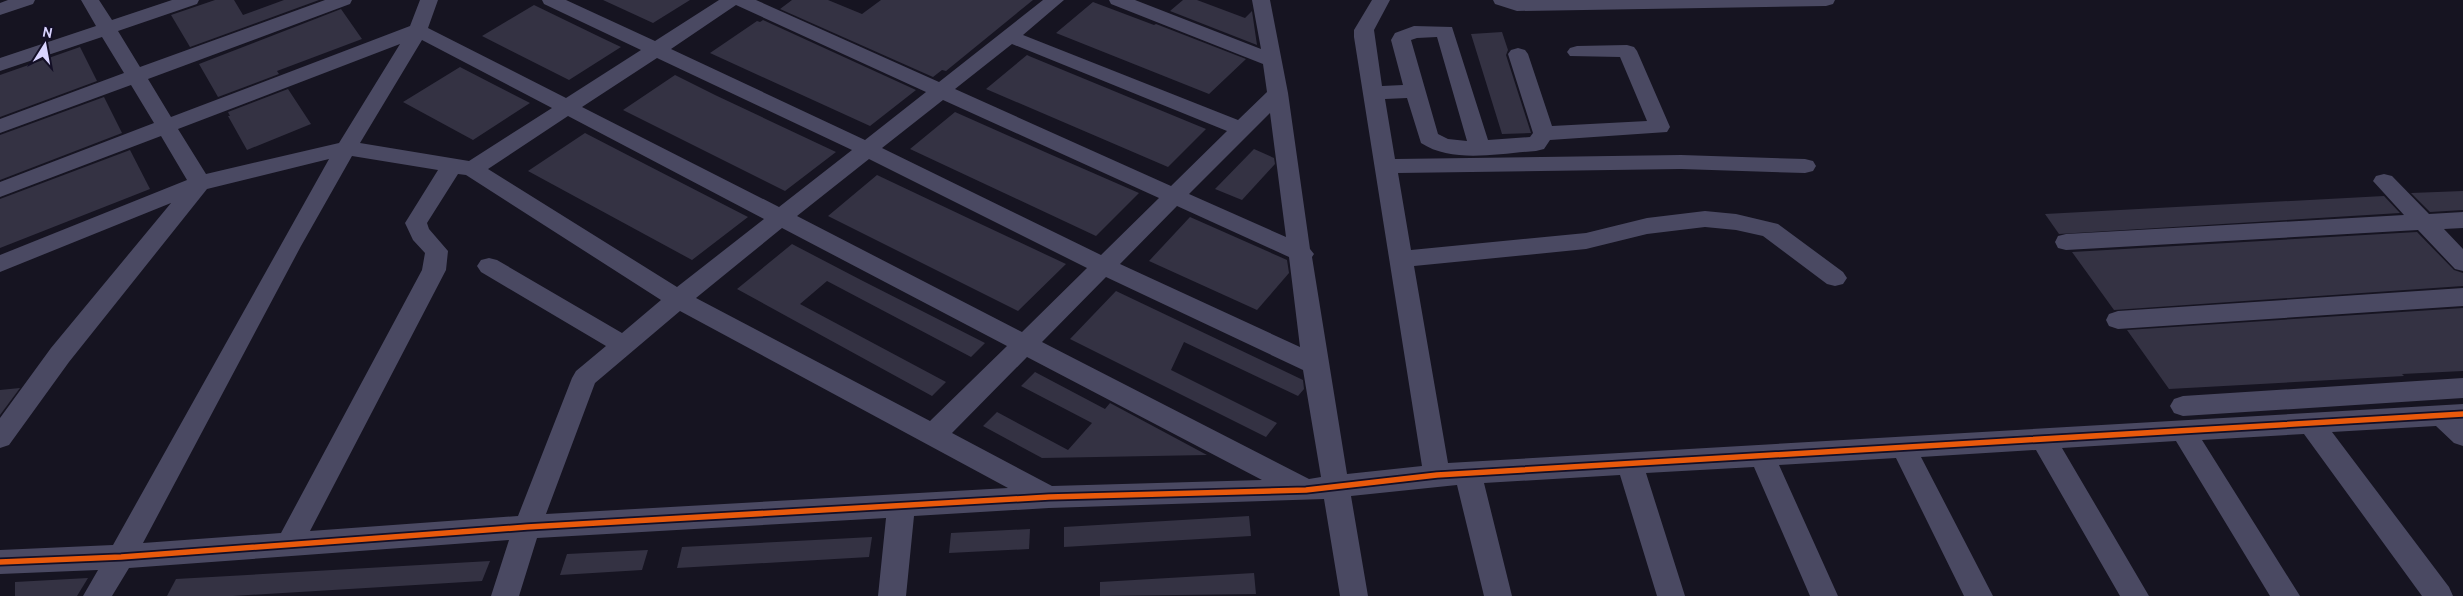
<svg xmlns="http://www.w3.org/2000/svg" width="2463" height="596" viewBox="0 0 2463 596" font-family="Cabin,sans-serif">
  <style>
    .building { fill: #343243 }
    .lines { fill: none; stroke-linecap: round; stroke-linejoin: round }
    .minor { fill: #4a4962; fill-rule: evenodd }
    .cycleway-casing { stroke: #130f26; stroke-width: 9 }
    .cycleway { stroke: #e8590c; stroke-width: 5.5 }
  </style>
  <rect width="100%" height="100%" fill="#161421"/>
  <!-- building -->
  <g class="building">
    <polygon points="215,0 234,0 243,15 284,0 319,0 190,47 171,15"/>
    <polygon points="603,0 690,0 653,23"/>
    <polygon points="792,0 828,0 862,14 881,0 1033,0 946,71 942,70 933,77 780,9"/>
    <polygon points="1183,0 1197,0 1245,18 1252,11 1257,45 1170,11"/>
    <polygon points="1093,2 1154,25 1156,24 1246,59 1209,94 1056,33"/>
    <polygon points="534,5 602,38 621,47 569,80 482,36"/>
    <polygon points="341,9 362,39 277,71 279,74 218,97 199,64"/>
    <polygon points="763,20 916,90 870,126 710,53 757,21 760,22"/>
    <polygon points="1502,32 1508,50 1506,55 1531,133 1502,134 1471,34"/>
    <polygon points="80,47 97,81 0,117 0,75"/>
    <polygon points="1027,55 1029,56 1206,129 1168,167 986,89"/>
    <polygon points="460,67 489,82 530,103 473,140 403,102"/>
    <polygon points="675,75 715,95 836,152 785,191 623,110"/>
    <polygon points="288,89 311,124 247,150 228,116 230,116 228,112"/>
    <polygon points="104,97 122,133 0,180 0,135"/>
    <polygon points="955,112 1045,152 1139,193 1096,236 910,149"/>
    <polygon points="585,133 643,163 748,217 692,260 528,171"/>
    <polygon points="1254,149 1274,158 1275,164 1242,200 1215,189"/>
    <polygon points="130,150 150,189 0,248 0,199"/>
    <polygon points="877,175 970,219 1066,264 1018,311 828,216"/>
    <polygon points="2463,191 2463,210 2430,212 2411,193"/>
    <polygon points="2384,196 2400,213 2059,234 2045,214"/>
    <polygon points="1190,217 1287,260 1289,273 1257,310 1149,261"/>
    <polygon points="2417,232 2454,270 2463,273 2463,286 2114,310 2072,252"/>
    <polygon points="792,244 861,280 985,343 971,357 827,281 800,304 946,382 932,396 737,289"/>
    <polygon points="1116,291 1303,380 1304,389 1298,396 1184,342 1171,370 1277,423 1266,437 1070,339"/>
    <polygon points="2463,308 2463,371 2402,374 2404,376 2169,389 2127,330"/>
    <polygon points="1035,372 1105,409 1110,403 1207,455 1042,458 983,426 997,412 1068,450 1092,423 1021,386"/>
    <polygon points="20,388 0,415 0,390"/>
    <polygon points="1249,516 1251,536 1064,547 1064,527"/>
    <polygon points="1030,529 1029,549 949,553 951,533"/>
    <polygon points="872,537 869,557 677,568 682,547"/>
    <polygon points="648,550 642,570 560,575 567,554"/>
    <polygon points="490,561 482,581 233,596 167,596 176,579"/>
    <polygon points="1254,573 1256,594 1100,596 1100,582"/>
    <polygon points="88,578 77,596 15,596 15,582"/>
  </g>
  <g class="lines">
    <!-- minor -->
    <g class="minor">
      <polygon points="8,0 35,0 33,4 0,15 0,3"/>
      <path d="M81 0H99L112 20 172 0H199L197 4 118 31 140 67 325 0H352L350 4 148 79 171 117 410 26 420 0H438L428 28 566 98 641 50 544 4 542 0H566L655 41 719 0H756L939 82 1043 0H1064L1023 35 1238 120 1267 92 1263 64 1111 4 1109 0H1135L1261 49 1252 0H1270L1288 93 1310 249 1314 254 1312 257 1347 474 1422 466 1354 37V30L1372 0H1390L1374 30 1382 86 1403 85 1391 40 1395 33 1414 26 1452 27 1488 140 1530 137 1533 133 1508 54 1511 50 1518 48 1525 50 1528 54 1552 126 1647 121 1620 57 1570 56 1567 52 1570 48 1577 46 1627 45 1634 47 1637 51 1670 127 1667 132 1550 140 1544 149 1536 151C1500 153 1453 164 1421 143L1407 98 1385 99 1395 159 1681 155 1805 159 1813 161 1816 166 1813 171 1805 173 1681 169 1398 173 1411 250 1586 233 1647 218 1705 211 1736 214 1778 224 1843 272 1847 278 1843 284 1835 286 1827 284 1763 236 1736 230 1705 227 1647 234 1586 249 1414 266 1448 463 2463 404V446L2454 443 2436 426 2332 432 2449 587 2453 596H2422L2304 434 2202 440 2300 596H2270L2176 441 2062 448 2149 596H2120L2036 450 1921 457 1993 596H1964L1896 458 1779 465 1838 596H1810L1754 467 1646 473 1685 596H1657L1620 475 1484 483 1512 596H1484L1457 485 1351 496 1368 596H1340L1324 499 1049 508 914 516 906 596H878L886 518 537 538 519 596H491L509 540 129 568 112 596H83L98 570 0 574V550L113 545 329 159 207 189 69 362 9 445 0 448V418L51 348 171 203 0 272V255L187 180 161 136 0 197V182L154 123 131 85 0 133V119L124 73 102 37 0 71V58L96 26ZM736 5 926 92 865 140 671 49ZM1437 37 1467 141 1448 139 1438 134 1411 40 1417 38ZM422 40 552 108 469 161 360 143ZM400 44 339 143 206 174 178 129ZM1012 44 1227 131 1171 186 955 89ZM657 58 852 150 779 207 582 107ZM943 100 1159 198 1101 255 882 148ZM1270 113 1286 237 1189 194ZM568 116 764 219 677 287 488 169ZM352 156 438 170 405 223 413 240 425 253 422 270 281 533 143 543 301 246ZM869 159 1087 268 1022 332 797 216ZM458 174 466 175 661 300 622 333 497 260 489 258 481 260 477 266 481 272 606 346 576 371 572 378 518 516 310 531 446 270 448 251 429 229 427 223ZM1177 206 1289 257 1300 347 1120 264ZM782 228 1007 346 930 421 696 298ZM1106 277 1303 370 1321 477 1309 479 1042 342ZM680 311 1008 488 546 514 595 383ZM1027 357 1262 480 1052 486 952 433Z"/>
      <polygon points="1493,0 1835,0 1833,4 1826,6 1517,11 1495,4"/>
      <polygon points="2384,174 2392,176 2429,214 2463,212 2463,228 2444,229 2463,249 2463,271 2455,269 2418,230 2066,250 2058,248 2055,242 2058,236 2066,234 2404,215 2373,181 2376,176"/>
      <polygon points="2463,288 2463,306 2118,329 2109,326 2106,320 2109,314 2118,311"/>
      <polygon points="2463,378 2463,398 2183,416 2174,413 2170,406 2174,399 2183,396"/>
    </g>
    <!-- cycleway casing -->
    <g class="cycleway-casing">
      <polyline id="cycleway" points="0,562 121,557 527,527 1049,497 1306,490 1437,475 2463,414"/>
    </g>
    <!-- cycleway -->
    <use href="#cycleway" class="cycleway"/>
  </g>
  <!-- north arrow -->
  <g transform="translate(45 45) rotate(11)" stroke="#130f26" stroke-width="4" paint-order="stroke">
  <path d="M0-4L9 19L0 12L-9 19Z" fill="#d9d4ff"/>
  <text y="-8" font-size="14" font-weight="bold" text-anchor="middle" fill="#d9d4ff">N</text>
  </g>
</svg>
